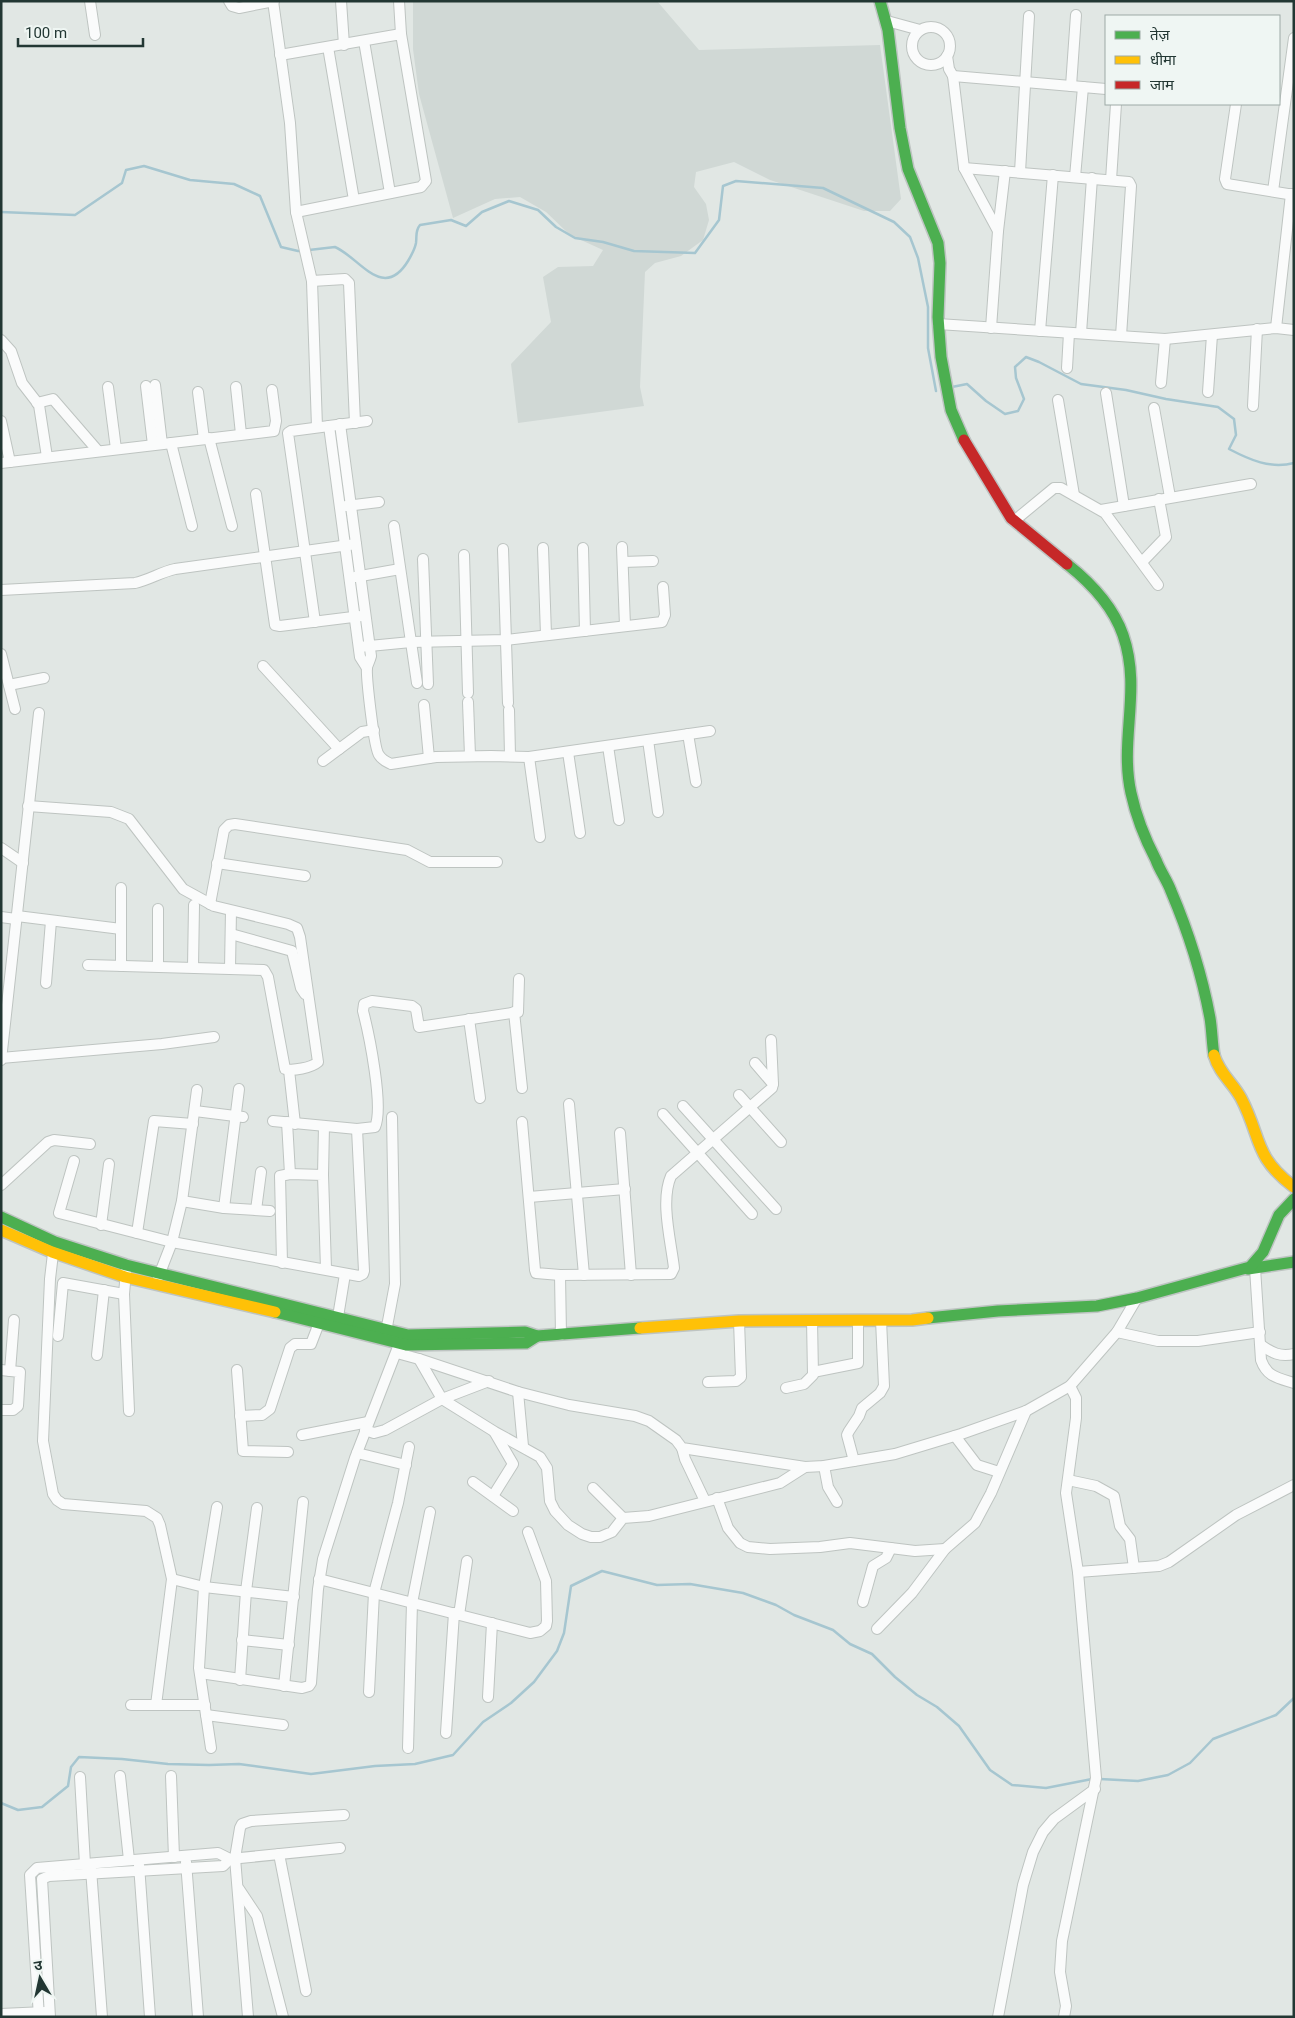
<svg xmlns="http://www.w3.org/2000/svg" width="1295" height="2018" viewBox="0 0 1295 2018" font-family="Roboto,'Noto Sans Devanagari',sans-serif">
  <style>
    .built { fill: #d0d8d5 }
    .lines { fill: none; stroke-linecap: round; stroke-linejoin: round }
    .stream { stroke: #a6c6d0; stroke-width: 2.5 }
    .street-casing { stroke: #bec4c1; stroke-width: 12 }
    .fast-casing { stroke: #bec4c2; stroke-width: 14 }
    .slow-casing { stroke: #bec4c2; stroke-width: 14 }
    .jam-casing { stroke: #bec4c2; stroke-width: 14 }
    .street { stroke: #fafbfb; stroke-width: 10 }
    .fast { stroke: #4caf50; stroke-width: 11 }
    .slow { stroke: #ffc107; stroke-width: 11 }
    .jam { stroke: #c62828; stroke-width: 11 }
  </style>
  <rect width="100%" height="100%" fill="#e1e7e4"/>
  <!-- built -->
  <polygon class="built" points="413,1 657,1 699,50 880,45 901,199 890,211 864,211 770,180 734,162 696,172 694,187 706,204 709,220 703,240 681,256 655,263 645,272 640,387 644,406 518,423 511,364 551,322 543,277 558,267 593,266 603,250 570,235 546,212 520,197 495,199 453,218 419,94 413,49"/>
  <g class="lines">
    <!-- stream -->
    <g class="stream">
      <polyline points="1,212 75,215 122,183 126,170 144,166 190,180 234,184 260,196 281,247 298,251 303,251"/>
      <path d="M309 250 335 247C359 257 383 302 408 261 411 256 415 248 416 243 417 235 415 231 420 225L451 220 466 226 482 212 509 201 538 210 556 227 575 238 603 242 634 251 695 253 719 220 723 186 736 181 823 188 894 222 910 237 918 258 928 307V348L936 391"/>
      <path d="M952 387 967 384 986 401 1005 414 1018 411 1024 399 1016 378 1015 367 1026 357 1039 362 1081 384 1126 390 1166 399 1218 407 1234 419 1236 435 1229 449C1250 460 1270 469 1294 463"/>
      <polyline points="1100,1779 1138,1781 1168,1775 1190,1763 1213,1739 1276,1715 1294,1698"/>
      <polyline points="1,1803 18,1810 42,1807 68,1786 71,1767 79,1757 122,1759 168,1764 209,1765 239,1764 311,1774 375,1766 415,1764 453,1755 483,1722 511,1703 534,1682 557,1651 564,1633 571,1586 602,1571 657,1585 690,1584 743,1593 776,1605 794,1615 833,1630 850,1644 872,1654 895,1677 917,1695 937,1707 959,1726 990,1770 1012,1785 1046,1788 1092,1779"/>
    </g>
    <!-- street casing -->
    <g class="street-casing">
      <g id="street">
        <polyline points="90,1 95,35"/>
        <polyline points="229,1 232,6 239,8 274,1"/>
        <polyline points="273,1 290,123 296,212 312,281 317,427"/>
        <polyline points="341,1 344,45"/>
        <polyline points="399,1 401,34"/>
        <polyline points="887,21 920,30"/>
        <circle cx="931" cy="46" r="19"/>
        <polyline points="364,41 390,193"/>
        <polyline points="328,47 354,200"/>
        <polyline points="280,55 401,34 426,181 421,187 296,212"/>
        <polyline points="947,56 949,69 953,76 964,168 998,231 991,328"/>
        <polyline points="953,76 1106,89"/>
        <polyline points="1071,86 1076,15"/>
        <polyline points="1236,104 1225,179 1227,184 1294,195"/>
        <polyline points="964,168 1129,182 1131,186 1121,336"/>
        <polyline points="1020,172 1029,16"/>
        <polyline points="1075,177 1083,87"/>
        <polyline points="1111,180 1116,104"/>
        <polyline points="1273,191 1294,38"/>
        <polyline points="998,231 1005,171"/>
        <polyline points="312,281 345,279 349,283 355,423"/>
        <polyline points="938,324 1165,339 1276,328 1294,330"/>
        <polyline points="1276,328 1291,194"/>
        <polyline points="1040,331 1053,175"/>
        <polyline points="1081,333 1092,178"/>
        <polyline points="1,340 11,351 22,383 39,405 47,457"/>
        <polyline points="1067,368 1069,333"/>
        <polyline points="1161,383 1165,339"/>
        <polyline points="155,385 162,444"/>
        <polyline points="146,386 153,445"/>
        <polyline points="108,387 116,449"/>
        <polyline points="236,387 241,434"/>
        <polyline points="198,392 204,439"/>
        <polyline points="1208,392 1212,335"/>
        <polyline points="1106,393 1124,506"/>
        <polyline points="1058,400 1074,495"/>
        <polyline points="37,403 53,399 98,451"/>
        <polyline points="1253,406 1257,329"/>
        <polyline points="1154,408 1170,497"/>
        <polyline points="1,421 10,462"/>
        <path d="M340 424 371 656C370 660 368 664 367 667 366 676 374 749 379 755 382 760 387 762 391 764L436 757 491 756 529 757 710 731"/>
        <polyline points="329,426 360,657 367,668"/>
        <polyline points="209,438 232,526"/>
        <polyline points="171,443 192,526"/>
        <polyline points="1,463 274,431 276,421 272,390"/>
        <polyline points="256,494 275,625 280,626 361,616"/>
        <polyline points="346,506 379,502"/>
        <polyline points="1101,510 1251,484"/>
        <polyline points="1014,521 1054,488 1061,488 1105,513 1158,585"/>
        <polyline points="394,526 417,683"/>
        <polyline points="622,547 625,626"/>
        <polyline points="543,548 546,635"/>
        <polyline points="583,548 585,631"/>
        <polyline points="503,549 508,703"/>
        <polyline points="464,555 468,693"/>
        <polyline points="423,559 428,684"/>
        <polyline points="623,562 653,561"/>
        <polyline points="1142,562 1166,537 1159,499"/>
        <polyline points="355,577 400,569"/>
        <path d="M1 590 135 583C149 580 161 572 175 569L356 544"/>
        <polyline points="315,622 288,433 291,431 367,421"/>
        <polyline points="359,647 411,642 506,640 662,622 665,615 663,587"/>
        <polyline points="1,654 15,709"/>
        <polyline points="263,666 339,749"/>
        <polyline points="9,685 44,678"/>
        <polyline points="468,702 470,756"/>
        <polyline points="424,705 429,758"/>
        <polyline points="509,710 510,756"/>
        <polyline points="688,734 696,782"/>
        <polyline points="648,740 658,812"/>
        <polyline points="608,746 619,820"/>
        <polyline points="568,752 580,833"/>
        <polyline points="529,757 540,837"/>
        <polyline points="323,761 362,732 374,730"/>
        <path d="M28 806 111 812 129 819 183 889 214 906 288 924 297 928 300 937 318 1062C311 1068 293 1071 285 1069L268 977 264 970 88 965"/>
        <polyline points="1,848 23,863"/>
        <polyline points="217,863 305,876"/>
        <polyline points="210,904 224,830 229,825 235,824 407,850 430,862 497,862"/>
        <polyline points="158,909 158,966"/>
        <polyline points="17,916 121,929"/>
        <polyline points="1,917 16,919"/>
        <polyline points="231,934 292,951 301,988 305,994"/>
        <polyline points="121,966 121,888"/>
        <polyline points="193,967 194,905"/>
        <polyline points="230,968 231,911"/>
        <polyline points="46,983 51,921"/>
        <polyline points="514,1012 522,1088"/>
        <polyline points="469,1019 480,1098"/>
        <polyline points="771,1040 773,1084"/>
        <polyline points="1,1058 162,1044 214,1037"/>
        <polyline points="1,1060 39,713"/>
        <polyline points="289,1070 295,1124"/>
        <polyline points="739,1095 781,1142"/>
        <polyline points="569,1104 584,1275"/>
        <polyline points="683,1106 776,1209"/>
        <polyline points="195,1111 243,1117"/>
        <polyline points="663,1114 752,1214"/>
        <path d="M273 1121 357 1129 375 1127C384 1107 369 1034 363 1011L364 1004 372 1001 412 1006 416 1009 419 1027 518 1012 519 979"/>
        <polyline points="287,1122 290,1174"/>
        <path d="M522 1122 535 1270 536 1273 560 1275 671 1274 674 1268C671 1241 660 1201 671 1176L772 1088 773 1084 755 1063"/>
        <polyline points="620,1133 631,1275"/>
        <polyline points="74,1161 59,1213 172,1242 359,1276 363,1274 364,1271 357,1129"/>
        <polyline points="323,1175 324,1126"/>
        <polyline points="1,1185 48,1142 54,1140 90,1144"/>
        <polyline points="529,1197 625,1189"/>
        <polyline points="182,1201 224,1208 270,1211"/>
        <polyline points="224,1208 239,1089"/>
        <polyline points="256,1210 261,1172"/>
        <polyline points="101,1225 109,1164"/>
        <polyline points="137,1233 154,1121 193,1124"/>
        <polyline points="54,1245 50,1279 43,1441 53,1494 57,1500 63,1504 146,1511 157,1518 160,1525 172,1579 156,1705"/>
        <polyline points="282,1263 280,1176 290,1174 323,1175 326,1269"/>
        <path d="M1255 1268 1261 1360C1267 1377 1278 1378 1294 1383"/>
        <polyline points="126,1271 124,1294 129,1411"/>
        <polyline points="560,1275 561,1335"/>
        <polyline points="158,1278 172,1242 182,1201 197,1090"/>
        <polyline points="337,1323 345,1274"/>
        <polyline points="1117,1332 1158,1341 1198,1341 1260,1332"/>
        <polyline points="58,1336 63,1283 124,1294"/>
        <polyline points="385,1337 395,1284 392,1117"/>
        <path d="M1261 1345C1272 1353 1280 1357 1294 1354"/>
        <polyline points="397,1353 419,1359 518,1392 569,1405 635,1416 649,1421 676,1440 682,1448 805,1467 824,1466 895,1454 961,1434 1026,1411 1070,1386 1117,1332 1137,1298"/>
        <polyline points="97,1355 104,1290"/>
        <polyline points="419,1359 442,1399 495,1432 540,1457 547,1468 550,1501 555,1511 568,1525 582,1534 591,1537 600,1537 612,1532 623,1518 649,1516 780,1483 805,1467"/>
        <polyline points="1,1370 20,1372 18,1406 13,1410 1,1410"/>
        <polyline points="237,1370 243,1451 288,1452"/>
        <polyline points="10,1371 14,1320"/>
        <polyline points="813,1372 858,1363 858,1321"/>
        <polyline points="708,1382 736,1381 741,1377 739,1321"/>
        <polyline points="786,1388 804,1384 813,1375 812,1320"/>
        <polyline points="518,1392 523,1446"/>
        <polyline points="240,1416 262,1415 270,1409 290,1348 295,1344 311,1344 321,1318"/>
        <polyline points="365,1430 374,1433 385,1430 442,1399 489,1381"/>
        <polyline points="302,1435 368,1422"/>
        <polyline points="955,1436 977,1465 999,1472"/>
        <polyline points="682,1448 685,1459 705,1501"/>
        <polyline points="357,1453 406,1465"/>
        <polyline points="854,1461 847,1435 849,1431 859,1416 862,1408 880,1393 884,1386 881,1320"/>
        <polyline points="824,1466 828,1487 837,1502"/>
        <polyline points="1068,1480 1096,1486 1114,1496 1120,1526 1130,1539 1134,1568"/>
        <polyline points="473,1482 513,1511"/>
        <polyline points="593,1488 623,1518"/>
        <polyline points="493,1496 513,1464 495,1433"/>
        <polyline points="717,1498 728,1528 740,1543 748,1547 770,1549 820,1547 850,1543 915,1551 945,1549"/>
        <polyline points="1078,1572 1159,1566 1169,1562 1236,1515 1294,1485"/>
        <polyline points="172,1579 204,1587 294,1597"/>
        <polyline points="319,1579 530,1633 540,1631 546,1626 547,1621 546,1581 528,1532"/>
        <polyline points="863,1602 873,1566 886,1558 891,1548"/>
        <polyline points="459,1615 467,1561"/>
        <polyline points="877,1629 912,1593 945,1549 975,1523 991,1493 1026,1411"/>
        <polyline points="242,1640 289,1645"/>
        <polyline points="200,1673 302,1688 309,1686 311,1683 318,1589 323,1559 355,1458 398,1347"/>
        <polyline points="240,1680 246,1591 257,1508"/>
        <polyline points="284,1686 303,1502"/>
        <polyline points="369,1692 374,1593 398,1503 409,1447"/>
        <polyline points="488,1697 492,1623"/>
        <polyline points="131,1705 205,1705"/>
        <polyline points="206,1715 283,1725"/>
        <polyline points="446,1733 454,1613"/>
        <polyline points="211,1748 199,1668 204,1587 217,1507"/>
        <polyline points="408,1748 412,1603 430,1512"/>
        <polyline points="120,1776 129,1860"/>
        <polyline points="171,1776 174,1857"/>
        <polyline points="80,1777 85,1864"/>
        <polyline points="279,1854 306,1991"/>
        <polyline points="186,1862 198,2017"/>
        <polyline points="139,1865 150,2017"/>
        <polyline points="91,1869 102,2017"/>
        <polyline points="239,1889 257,1916 283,2017"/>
        <polyline points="1,2014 45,2012"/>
        <polyline points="39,2017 30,1875 37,1868 218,1853 230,1859 340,1848"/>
        <polyline points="50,2017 42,1879 49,1876 223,1866 230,1859"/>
        <polyline points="248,2017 235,1858 240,1828 242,1824 251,1821 344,1815"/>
        <polyline points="998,2017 1023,1885 1033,1852 1043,1832 1054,1819 1095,1789"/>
        <polyline points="1064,2017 1066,2006 1060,1972 1062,1941 1096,1778 1078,1572 1066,1493 1076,1418 1076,1398 1070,1386"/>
      </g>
    </g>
    <!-- fast casing -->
    <g class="fast-casing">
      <g id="fast">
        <polyline points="880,1 888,30 900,128 908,169 938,243 940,263 938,317 941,357 951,410 964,440"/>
        <path d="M1067 564C1091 583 1113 606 1123 635 1142 690 1119 739 1131 793 1136 816 1145 839 1156 860 1160 871 1167 880 1171 891 1188 931 1202 975 1210 1018 1212 1030 1212 1043 1214 1055"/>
        <polyline points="1,1217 55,1242 126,1265 408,1335 525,1332 537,1336 640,1328"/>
        <polyline points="1248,1269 1294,1262"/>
        <polyline points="275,1312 406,1345 526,1343 537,1336"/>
        <polyline points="928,1318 998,1311 1097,1306 1137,1298 1250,1267 1263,1252 1279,1215 1294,1199"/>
      </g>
    </g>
    <!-- slow casing -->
    <g class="slow-casing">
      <g id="slow">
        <path d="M1214 1055C1219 1073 1233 1083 1241 1098 1262 1138 1253 1156 1294 1187"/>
        <polyline points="1,1230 52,1252 125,1277 275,1312"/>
        <polyline points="640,1328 739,1321 912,1320 928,1318"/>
      </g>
    </g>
    <!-- jam casing -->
    <g class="jam-casing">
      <polyline id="jam" points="964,440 1011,518 1067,564"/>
    </g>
    <!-- street -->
    <use href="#street" class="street"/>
    <!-- fast -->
    <use href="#fast" class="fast"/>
    <!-- slow -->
    <use href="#slow" class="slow"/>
    <!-- jam -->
    <use href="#jam" class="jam"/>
  </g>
  <!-- border -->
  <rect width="1295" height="2018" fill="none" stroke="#223733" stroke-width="5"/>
  <!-- legend -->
  <rect x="1105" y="15" width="175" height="90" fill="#eff6f3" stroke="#9daaa6"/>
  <rect x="1115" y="31" width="25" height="8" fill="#4caf50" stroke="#9daaa6"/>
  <text x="1150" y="40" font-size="15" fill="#223733">तेज़</text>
  <rect x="1115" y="56" width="25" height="8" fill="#ffc107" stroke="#9daaa6"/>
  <text x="1150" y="65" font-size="15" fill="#223733">धीमा</text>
  <rect x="1115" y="81" width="25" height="8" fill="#c62828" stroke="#9daaa6"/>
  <text x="1150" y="90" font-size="15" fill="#223733">जाम</text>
  <!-- north arrow -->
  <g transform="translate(40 1978) rotate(351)" stroke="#eff6f3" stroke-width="4" paint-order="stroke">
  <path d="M0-4L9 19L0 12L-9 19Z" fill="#223733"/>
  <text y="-8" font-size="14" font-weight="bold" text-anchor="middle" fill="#223733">उ</text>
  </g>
  <!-- scale -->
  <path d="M18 38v8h125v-8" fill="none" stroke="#223733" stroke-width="2.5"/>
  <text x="25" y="38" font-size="15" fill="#223733" stroke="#eff6f3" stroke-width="4" paint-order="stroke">100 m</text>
</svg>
